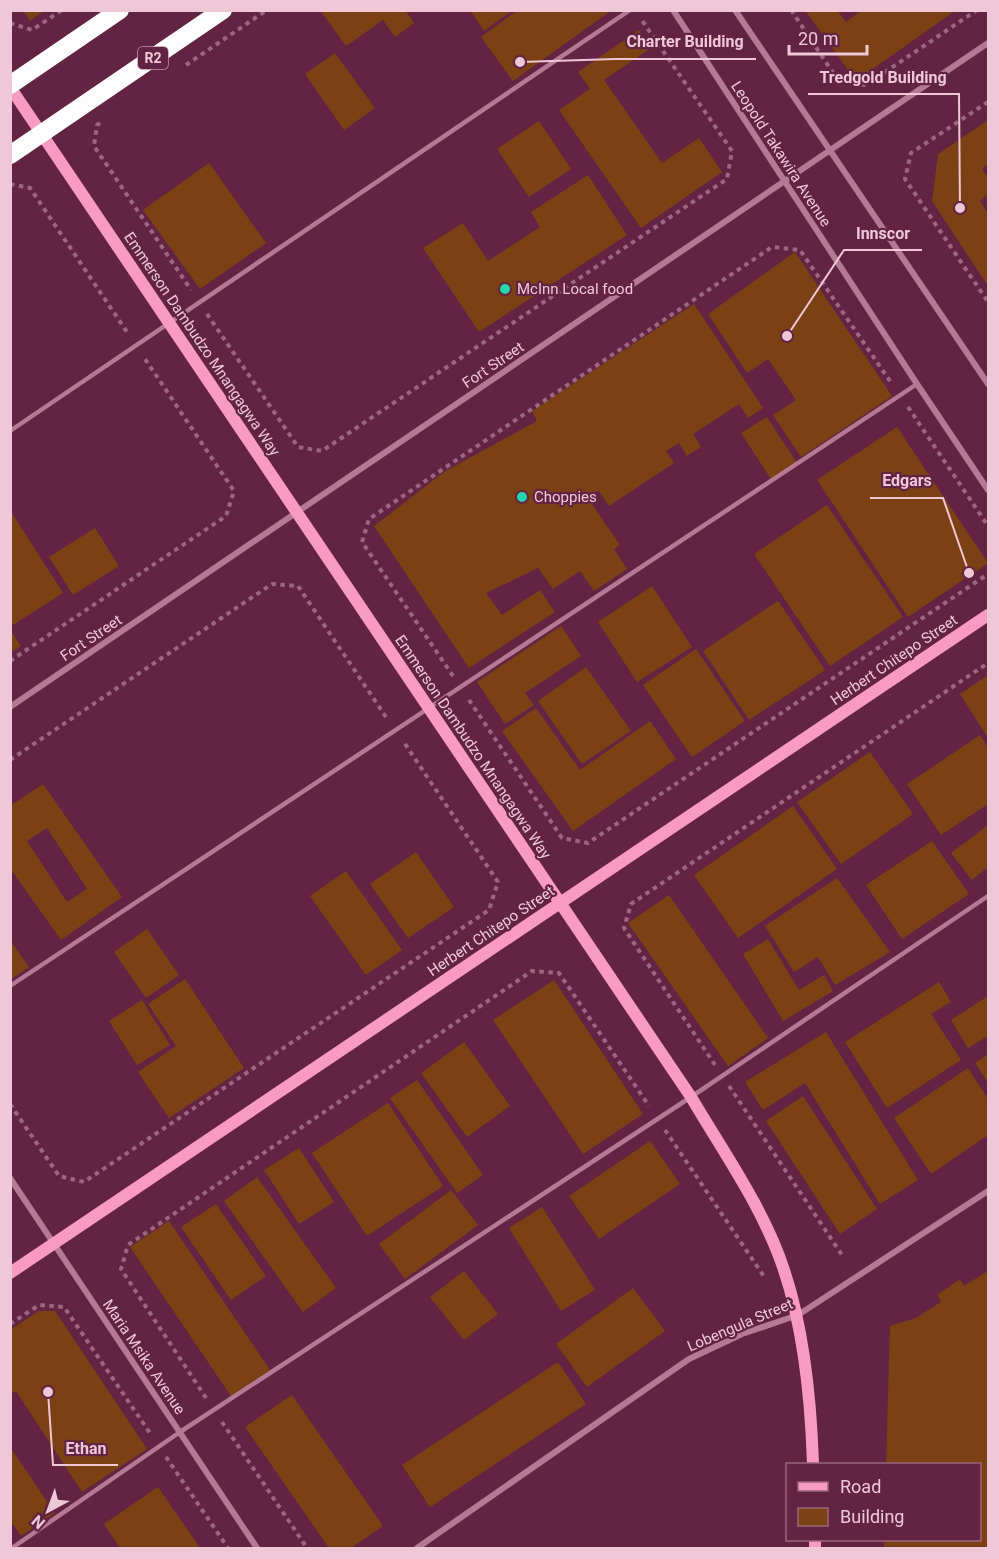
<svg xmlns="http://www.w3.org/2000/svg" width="999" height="1559" viewBox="0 0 999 1559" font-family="Roboto,sans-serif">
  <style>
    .building { fill: #7b4014; fill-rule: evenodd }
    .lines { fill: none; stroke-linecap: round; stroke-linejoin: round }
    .path { stroke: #9b667f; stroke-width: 4; stroke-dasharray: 4.5 4.5; stroke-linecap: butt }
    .lane { stroke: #b57a93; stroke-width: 4.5 }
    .street { stroke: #b57a93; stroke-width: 6 }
    .secondary { stroke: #f89ac2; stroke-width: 12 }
    .highway { stroke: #fdfdfd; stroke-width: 18 }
    .poi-dot { fill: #24d5ae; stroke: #632443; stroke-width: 2 }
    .labels { text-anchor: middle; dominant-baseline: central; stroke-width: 4.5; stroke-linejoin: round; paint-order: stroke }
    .shield { fill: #632443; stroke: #c597ab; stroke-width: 1.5 }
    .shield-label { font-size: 14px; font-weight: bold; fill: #efc8d7 }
    .street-label { font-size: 15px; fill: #efc8d7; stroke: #632443 }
    .poi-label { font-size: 15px; fill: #efc8d7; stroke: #632443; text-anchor: start }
    .leader { fill: none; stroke: #efc8d7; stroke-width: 2 }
    .callout-dot { fill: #efc8d7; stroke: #632443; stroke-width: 2 }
    .callout-label { font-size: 16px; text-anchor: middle; font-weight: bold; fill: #efc8d7; stroke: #632443; stroke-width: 4.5; stroke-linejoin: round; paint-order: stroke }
  </style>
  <rect width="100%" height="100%" fill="#632443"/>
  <!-- building -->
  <g class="building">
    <polygon points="23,10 45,10 30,21"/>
    <polygon points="320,10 405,10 414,23 395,37 383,20 346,46"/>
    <polygon points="470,10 513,10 484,31"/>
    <polygon points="518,10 612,10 513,81 481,37"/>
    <polygon points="805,10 837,10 846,22 862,10 956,10 856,81"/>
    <polygon points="639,30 651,48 604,80 662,163 699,138 722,172 641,228 559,110 590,89 578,72"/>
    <polygon points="335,53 375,108 344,130 305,74"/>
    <polygon points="988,120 988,164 982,169 988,178 988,194 980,201 988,214 988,286 932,201 938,154"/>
    <polygon points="539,121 571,169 529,197 497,149"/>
    <polygon points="209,163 266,243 200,289 143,210"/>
    <polygon points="588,175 627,235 479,332 423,248 463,223 488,261 540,227 531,212"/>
    <polygon points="795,252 892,396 801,457 773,415 796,400 768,359 747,373 708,314"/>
    <polygon points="694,304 763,408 748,418 739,404 693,434 701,447 687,456 679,443 666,451 674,463 609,506 599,491 585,494 620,545 614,549 627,569 594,591 580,571 553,589 538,568 486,593 502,615 540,590 555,612 469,668 374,526 444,472 537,421 532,411"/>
    <polygon points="767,417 797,463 771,479 741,433"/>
    <polygon points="897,427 988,563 908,617 817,480"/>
    <polygon points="827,505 903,617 830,666 754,554"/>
    <polygon points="10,510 63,593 13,625 10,621"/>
    <polygon points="95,528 119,566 73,595 49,557"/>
    <polygon points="652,586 692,647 637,682 598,622"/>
    <polygon points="778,601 825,670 749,720 703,651"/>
    <polygon points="561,626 581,656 525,693 534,705 505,724 477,682"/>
    <polygon points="10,630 21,646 10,653"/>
    <polygon points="696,649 745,721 692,757 643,685"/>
    <polygon points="586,667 631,731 582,764 538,701"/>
    <polygon points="988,675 988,738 960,694"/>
    <polygon points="536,708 580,770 650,721 676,759 573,831 502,731"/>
    <polygon points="980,735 988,748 988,804 941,835 907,784"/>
    <polygon points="870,752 913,814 841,864 797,802"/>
    <path d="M43 784 122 897 61 940 10 868V806ZM47 828 87 889 67 902 27 841Z"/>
    <polygon points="793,806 837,869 738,938 694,875"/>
    <polygon points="988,825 988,867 972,880 951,853"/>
    <polygon points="932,841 969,894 902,939 866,885"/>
    <polygon points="416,852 454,907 408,938 370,884"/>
    <polygon points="346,871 402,950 366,975 310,896"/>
    <polygon points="837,878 890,952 835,985 818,957 794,972 765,926"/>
    <polygon points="669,895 768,1038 728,1066 628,923"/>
    <polygon points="147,929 179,975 146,998 114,952"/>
    <polygon points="768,939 799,990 824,975 833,991 783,1021 743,954"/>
    <polygon points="10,940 29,967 10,980"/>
    <polygon points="185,979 244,1068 169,1118 138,1072 176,1046 148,1004"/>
    <polygon points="554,980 643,1114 583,1154 493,1020"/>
    <polygon points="939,982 951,1002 931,1014 961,1060 887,1108 845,1042"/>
    <polygon points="988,996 988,1036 968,1048 951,1020"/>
    <polygon points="142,1000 170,1045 137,1065 109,1021"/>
    <polygon points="826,1032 918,1180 880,1204 805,1083 763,1110 745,1082"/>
    <polygon points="464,1042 510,1106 467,1137 421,1073"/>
    <polygon points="988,1054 988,1083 975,1063"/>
    <polygon points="968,1068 988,1099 988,1135 931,1174 894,1118"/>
    <polygon points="417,1080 483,1175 457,1193 390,1098"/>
    <polygon points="803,1096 877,1209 840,1234 766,1121"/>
    <polygon points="388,1103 443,1186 367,1236 312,1153"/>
    <polygon points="650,1141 680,1184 599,1239 569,1196"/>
    <polygon points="299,1148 334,1202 299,1224 264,1170"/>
    <polygon points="257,1177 336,1288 303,1312 224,1201"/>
    <polygon points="451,1190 478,1225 405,1279 379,1244"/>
    <polygon points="216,1204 266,1276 231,1300 181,1227"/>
    <polygon points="542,1207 595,1290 561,1311 509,1228"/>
    <polygon points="169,1221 270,1370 231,1396 130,1247"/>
    <polygon points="464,1271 498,1314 464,1340 430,1297"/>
    <polygon points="988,1271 988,1548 884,1548 884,1540 980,1540 980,1464 886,1464 890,1326 916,1318 941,1302 937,1295 960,1279 964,1286"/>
    <polygon points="633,1288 665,1331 587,1387 556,1344"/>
    <polygon points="39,1311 55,1311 147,1449 82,1492 16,1391 10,1394 10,1330"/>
    <polygon points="558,1362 586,1404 430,1507 402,1465"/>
    <polygon points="292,1395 383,1526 351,1548 329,1548 245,1427"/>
    <polygon points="10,1447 55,1513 21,1536 10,1520"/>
    <polygon points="158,1487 200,1548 120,1548 104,1524"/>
  </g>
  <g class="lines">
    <!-- path -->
    <g class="path">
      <polyline points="791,10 838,80 866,85 977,10"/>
      <polyline points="10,23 32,30 62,10"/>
      <polyline points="186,65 267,10"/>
      <polyline points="988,102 911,153 905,179 988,302"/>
      <polyline points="100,123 97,125 94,146 191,290"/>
      <polyline points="10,184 30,188 129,335"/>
      <polyline points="207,314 298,447 322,451 727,179 732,151 641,19"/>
      <polyline points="908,407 988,526"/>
      <polyline points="10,661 226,516 234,491 143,356"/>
      <polyline points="453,676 362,542 369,519 772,247 800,250 892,384"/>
      <polyline points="469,700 562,838 588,843 988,574"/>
      <polyline points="10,760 272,584 298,586 388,720"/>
      <polyline points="715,1065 624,928 631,904 988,663"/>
      <polyline points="729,1086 844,1258"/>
      <polyline points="10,1104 59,1176 84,1182 489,910 498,882 403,741"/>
      <polyline points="665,1130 765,1278"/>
      <polyline points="10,1324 39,1305 64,1307 152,1436"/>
      <polyline points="206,1398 121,1269 128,1245 532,971 559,973 649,1106"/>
      <polyline points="222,1422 307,1548"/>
      <polyline points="166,1457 228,1548"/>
    </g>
    <!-- lane -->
    <g class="lane">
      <polyline points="10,431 630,10"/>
      <polyline points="10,986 917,384"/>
      <polyline points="12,1548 180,1432 691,1097 988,896"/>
    </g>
    <!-- street -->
    <g class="street">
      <polyline points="673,10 917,384 988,490"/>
      <polyline points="735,10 988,384"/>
      <polyline points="10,707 988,43"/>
      <polyline points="10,1178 257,1548"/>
      <polyline points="417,1548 689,1359 742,1334 798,1315 988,1191"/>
    </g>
    <!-- secondary -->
    <g class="secondary">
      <path d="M10 87 691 1097C724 1153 764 1209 784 1270 804 1330 811 1402 813 1464"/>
      <polyline points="10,1273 988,615"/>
      <polyline points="815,1548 815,1540"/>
    </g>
    <!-- highway -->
    <g class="highway">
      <polyline points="10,85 120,10"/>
      <polyline points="10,155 223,10"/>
    </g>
  </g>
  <!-- markers -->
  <g class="poi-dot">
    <circle cx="505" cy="289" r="6"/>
    <circle cx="522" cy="497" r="6"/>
  </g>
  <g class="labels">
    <!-- shield labels -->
    <rect class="shield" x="138" y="47" width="30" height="22" rx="4.5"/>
    <g class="shield-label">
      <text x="153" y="58">R2</text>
    </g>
    <!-- street labels -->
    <g class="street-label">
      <text transform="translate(781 154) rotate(57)">Leopold Takawira Avenue</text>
      <text transform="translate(202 344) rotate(56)">Emmerson Dambudzo Mnangagwa Way</text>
      <text transform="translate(493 365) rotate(-34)">Fort Street</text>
      <text transform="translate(91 638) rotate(-34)">Fort Street</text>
      <text transform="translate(894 660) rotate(-34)">Herbert Chitepo Street</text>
      <text transform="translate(473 747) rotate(56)">Emmerson Dambudzo Mnangagwa Way</text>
      <text transform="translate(491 931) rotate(-34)">Herbert Chitepo Street</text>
      <text transform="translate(740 1325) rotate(-23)">Lobengula Street</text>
      <text transform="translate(144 1357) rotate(56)">Maria Msika Avenue</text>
    </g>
    <!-- poi labels -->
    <g class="poi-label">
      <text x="517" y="289">McInn Local food</text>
      <text x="534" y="497">Choppies</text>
    </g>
  </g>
  <!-- callouts -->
  <path class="leader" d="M520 62L615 59H756M960 208L959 94H808M787 336L844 250H922M969 573L943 498H870M48 1392L53 1465H118"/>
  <g class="callout-dot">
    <circle cx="520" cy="62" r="6"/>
    <circle cx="960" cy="208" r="6"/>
    <circle cx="787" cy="336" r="6"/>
    <circle cx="969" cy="573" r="6"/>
    <circle cx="48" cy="1392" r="6"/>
  </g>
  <g class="callout-label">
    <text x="685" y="47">Charter Building</text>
    <text x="883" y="83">Tredgold Building</text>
    <text x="883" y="239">Innscor</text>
    <text x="907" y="486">Edgars</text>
    <text x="86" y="1454">Ethan</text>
  </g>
  <!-- border -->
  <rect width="999" height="1559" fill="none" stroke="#efc8d7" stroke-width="24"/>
  <!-- legend -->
  <rect x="786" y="1463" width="195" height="78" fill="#632443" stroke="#9b667e" stroke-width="1.5"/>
  <rect x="798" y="1482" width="30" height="9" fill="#f89ac2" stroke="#9b667e" stroke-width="1.5"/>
  <text x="840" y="1493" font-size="18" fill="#efc8d7">Road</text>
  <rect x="798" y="1508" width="30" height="18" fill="#7b4014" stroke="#9b667e" stroke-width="1.5"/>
  <text x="840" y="1523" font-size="18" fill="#efc8d7">Building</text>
  <!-- north arrow -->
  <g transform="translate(48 1511) rotate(221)" stroke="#632443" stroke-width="4.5" paint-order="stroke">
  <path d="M0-4.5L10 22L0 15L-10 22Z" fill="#efc8d7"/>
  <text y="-9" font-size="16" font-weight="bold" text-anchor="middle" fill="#efc8d7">N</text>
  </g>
  <!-- scale -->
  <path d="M789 45v9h78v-9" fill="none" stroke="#efc8d7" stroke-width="3"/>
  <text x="798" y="45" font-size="18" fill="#efc8d7" stroke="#632443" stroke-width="4.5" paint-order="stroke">20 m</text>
</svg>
